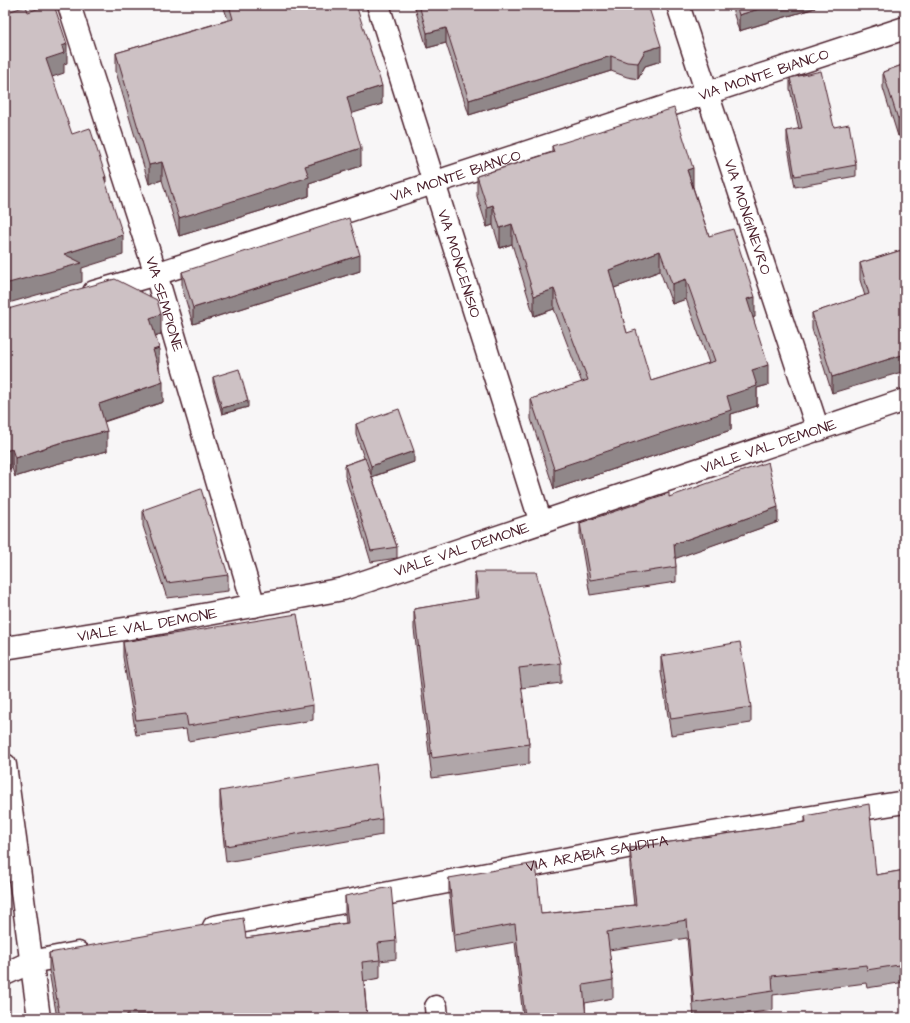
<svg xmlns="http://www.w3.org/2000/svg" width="910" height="1023" viewBox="0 0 910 1023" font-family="'Architects Daughter',sans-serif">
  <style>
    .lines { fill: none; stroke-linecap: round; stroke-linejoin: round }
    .minor-casing { stroke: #4a1f2b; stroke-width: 25 }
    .minor { stroke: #fff; stroke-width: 22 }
    .wall { fill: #b0a6a9; stroke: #4a1f2b; fill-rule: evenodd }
    .shaded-wall { fill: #908789; stroke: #4a1f2b }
    .building { fill: #cdc1c4; stroke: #4a1f2b; fill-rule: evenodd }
    .labels { text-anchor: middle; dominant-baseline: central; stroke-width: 3.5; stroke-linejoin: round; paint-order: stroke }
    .street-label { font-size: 15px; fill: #4a1f2b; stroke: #fff }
  </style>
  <rect width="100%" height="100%" fill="#f8f6f7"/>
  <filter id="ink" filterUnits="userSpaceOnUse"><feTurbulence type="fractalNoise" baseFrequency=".025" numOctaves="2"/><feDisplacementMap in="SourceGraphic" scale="8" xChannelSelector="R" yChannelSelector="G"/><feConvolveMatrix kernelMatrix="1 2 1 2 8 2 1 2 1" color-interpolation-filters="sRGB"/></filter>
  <g filter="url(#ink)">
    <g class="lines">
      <!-- minor casing -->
      <g class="minor-casing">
        <g id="minor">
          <path id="s1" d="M69 5 156 274 254 606"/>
          <path id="s2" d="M378 5 541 523"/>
          <path id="s3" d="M678 5 818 430"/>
          <path id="s4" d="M94 292 156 274 905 28"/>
          <path id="s5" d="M5 648 149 625 343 589 905 400"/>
          <polyline points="5,765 39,1018"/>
          <path id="s6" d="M214 927 632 846 905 802"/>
          <polyline points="5,974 31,962 78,953"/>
          <polyline points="436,1007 437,1018"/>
        </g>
      </g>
      <!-- minor -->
      <use href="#minor" class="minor"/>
    </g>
    <!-- wall -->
    <g class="wall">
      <polygon points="223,5 356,5 382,104 351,113 361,166 309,183 309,196 179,236 162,180 149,184 116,72 116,53 228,20"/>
      <polygon points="414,5 648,5 661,61 645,66 638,79 627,77 611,71 469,115 446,43 427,48"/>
      <polygon points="731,5 815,5 815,8 739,31"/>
      <polygon points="905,64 905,149 901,135 898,136 883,88 883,72"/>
      <polygon points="790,78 834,127 856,165 856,176 795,187 787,142 787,131 799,129 790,89"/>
      <path d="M552 146 693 187 709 236 755 317H753L768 385 757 388V406L731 414V430L554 489 531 419V399L582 383 554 309 534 316 512 244 500 248 493 225 487 227 477 196V176L552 152ZM660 271 672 304 686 299 709 363 651 381 627 333 614 288Z"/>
      <polygon points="905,249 832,393 812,329 812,313 865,296 860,280 860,263"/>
      <polygon points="360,271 193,324 182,288 182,272"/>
      <polygon points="5,309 161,334 155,336 159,368 163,402 104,422 107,451 56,464 15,477 12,468"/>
      <polygon points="213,377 248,407 222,414 213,382"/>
      <polygon points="356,424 414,462 372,477 397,547 397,558 371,562 345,476 345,465 364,458 356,435"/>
      <polygon points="669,497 778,522 675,558 676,567 676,582 590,595 580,537 580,523"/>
      <polygon points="143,510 228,575 228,591 167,598 143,526"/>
      <polygon points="475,572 561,663 561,683 521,688 529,744 529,764 432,778 414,629 414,609 476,599 475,593"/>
      <polygon points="123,642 313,705 313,720 188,741 186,729 136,735 123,657"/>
      <polygon points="661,656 751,707 751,723 671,735 661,672"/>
      <polygon points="220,791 382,819 382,835 226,862 220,807"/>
      <polygon points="805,816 876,875 905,870 905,982 867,988 866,983 773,995 773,1010 718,1018 694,1018 687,938 609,950 613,980 613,998 585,1003 586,1018 523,1018 515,942 455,953 449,896 449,878 541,914 634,905 630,867 630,848 805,822"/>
      <polygon points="345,896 396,941 396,959 380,961 380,978 364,981 367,1018 57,1018 49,971 49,953 246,938 346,923 345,914"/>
    </g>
    <!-- shaded-wall -->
    <g class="shaded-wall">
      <polygon points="772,5 815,5 815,8 739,31 739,15"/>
      <polygon points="446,28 446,43 427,48 427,33"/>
      <polygon points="67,44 67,63 64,64 64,73 46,79 46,59 62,46"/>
      <polygon points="661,46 661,61 645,66 638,79 638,63 645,51"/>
      <polygon points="611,56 611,71 469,115 469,100"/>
      <polygon points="382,86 382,104 347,115 347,97"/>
      <polygon points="898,119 901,119 901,135 898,136"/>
      <polygon points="361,148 361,166 309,183 309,196 179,236 179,218 305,166"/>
      <polygon points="162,162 162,180 149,184 149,165"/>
      <polygon points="693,168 693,188 687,170"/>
      <polygon points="104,177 106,177 106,196"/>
      <polygon points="493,205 493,225 487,227 487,207"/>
      <polygon points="512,224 512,244 500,248 500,228"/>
      <polygon points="123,235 123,255 82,268 82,282 5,304 5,284 64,254"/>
      <polygon points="660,251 660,271 609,290 609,270"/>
      <polygon points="360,255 360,271 193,324 193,308"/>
      <polygon points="686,279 686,299 672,304 672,284"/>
      <polygon points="554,289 554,309 534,316 534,296"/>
      <polygon points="755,297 755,317 747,319 747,299"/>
      <polygon points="161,314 161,334 150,337 150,318"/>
      <polygon points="159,348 159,368 153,370 153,350"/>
      <polygon points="905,354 905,371 832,393 832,377"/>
      <polygon points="768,365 768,385 757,388 757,406 731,414 731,430 554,489 554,469 727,396 752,370"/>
      <polygon points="163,382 163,402 99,423 99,404"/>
      <polygon points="248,401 248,407 222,414 222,408"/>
      <polygon points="107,431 107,451 56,464 15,477 15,458 56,444"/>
      <polygon points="12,449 12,468 5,471 5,451"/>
      <polygon points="414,451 414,462 371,477 371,466"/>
      <polygon points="778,507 778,522 674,559 674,544"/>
    </g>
    <!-- building -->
    <g class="building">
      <polygon points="49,5 54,5 67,44 62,46 64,53 46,59 72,134 90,128 106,177 104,177 123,235 64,254 82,263 5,284 5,13 26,6 28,12"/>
      <polygon points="229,5 356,5 382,86 347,97 361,148 305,166 309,177 179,218 162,162 149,165 116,53 233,19"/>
      <polygon points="419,5 648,5 661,46 645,51 638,63 627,62 611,56 469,100 446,28 427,33"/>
      <polygon points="736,5 772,5 739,15"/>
      <polygon points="905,64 905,132 901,119 898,119 883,72"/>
      <polygon points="821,71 834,127 849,124 856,165 795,176 787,131 802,128 790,78"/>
      <path d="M674 108 693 168 687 170 709 236 733 229 755 297 747 299 768 365 752 370 757 386 727 396 731 410 554 469 531 399 588 380 554 289 534 296 512 224 500 228 493 205 487 207 477 176 554 152 552 146ZM660 251 672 284 686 279 715 361 651 381 636 330 627 333 609 270Z"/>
      <polygon points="349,218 360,255 193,308 182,272"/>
      <polygon points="905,249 905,354 832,377 812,313 869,294 860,263"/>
      <polygon points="115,279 157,300 161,314 150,318 159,348 153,350 163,382 99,404 107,431 56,444 15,458 12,449 5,451 5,309 8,309"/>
      <polygon points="239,369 248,401 222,408 213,377"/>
      <polygon points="399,409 414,451 371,466 356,424"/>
      <polygon points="365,458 397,547 371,551 345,465"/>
      <polygon points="768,462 778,507 674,544 676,567 590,580 580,523 669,493 669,497"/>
      <polygon points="201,489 228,575 167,583 143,510"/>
      <polygon points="475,572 536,572 561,663 519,668 529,744 432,758 414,609 479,598"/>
      <polygon points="297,614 313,705 188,726 186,714 136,720 123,642"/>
      <polygon points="740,642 751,707 671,719 661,656"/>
      <polygon points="376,764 382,819 226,846 220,791"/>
      <polygon points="869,804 876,875 905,870 905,964 867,970 866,965 772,976 773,991 694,1003 687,920 607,932 613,980 583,985 586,1018 525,1018 515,924 455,935 449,878 536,863 541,914 636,905 630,848 806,822 805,816"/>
      <polygon points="391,887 396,941 378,943 380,960 362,962 367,1018 181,1018 180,1014 127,1014 127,1018 60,1018 49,953 243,918 246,938 348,923 345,896"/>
      <polygon points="5,992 9,1018 5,1018"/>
      <polygon points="411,1014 412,1018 379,1018"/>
    </g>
  </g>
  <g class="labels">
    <!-- street labels -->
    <g class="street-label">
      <text stroke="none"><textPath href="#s4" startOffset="704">VIA MONTE BIANCO</textPath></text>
      <text stroke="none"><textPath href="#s4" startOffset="380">VIA MONTE BIANCO</textPath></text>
      <text stroke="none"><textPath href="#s3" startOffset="223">VIA MONGINEVRO</textPath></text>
      <text stroke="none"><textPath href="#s2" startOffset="271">VIA MONCENISIO</textPath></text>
      <text stroke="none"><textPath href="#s1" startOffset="314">VIA SEMPIONE</textPath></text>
      <text stroke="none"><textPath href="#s5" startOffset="792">VIALE VAL DEMONE</textPath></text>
      <text stroke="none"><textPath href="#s5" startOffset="468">VIALE VAL DEMONE</textPath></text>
      <text stroke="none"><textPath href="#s5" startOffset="144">VIALE VAL DEMONE</textPath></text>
      <text stroke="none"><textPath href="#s6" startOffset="390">VIA ARABIA SAUDITA</textPath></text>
    </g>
  </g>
  <!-- margin -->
  <rect width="910" height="1023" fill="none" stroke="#fff" stroke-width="20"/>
  <rect x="10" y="10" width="890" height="1003" fill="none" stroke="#4a1f2b" stroke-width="1.5" filter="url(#ink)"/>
</svg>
